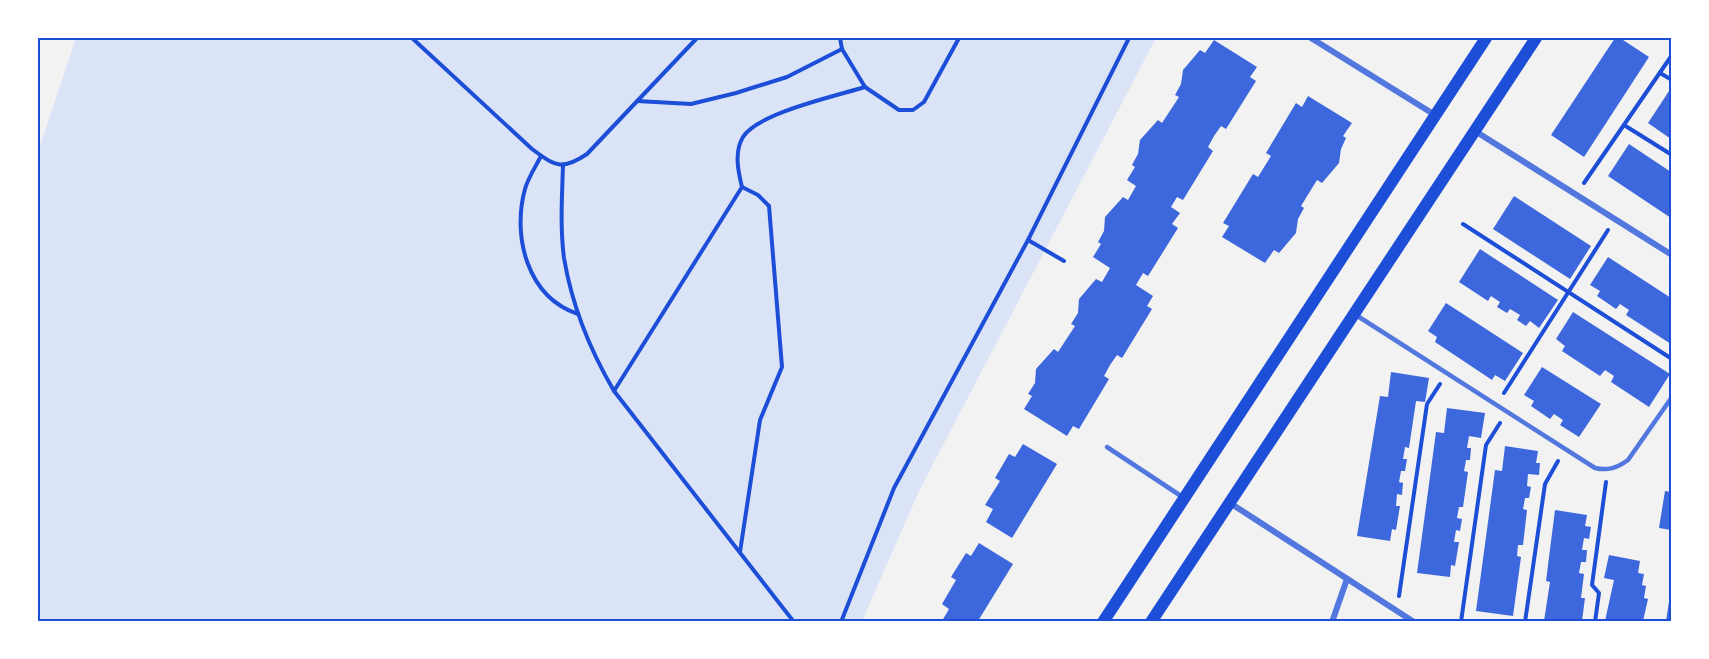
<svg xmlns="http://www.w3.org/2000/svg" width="1709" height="659" viewBox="0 0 1709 659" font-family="Raleway,sans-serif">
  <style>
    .green { fill: #dbe4f7 }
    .building { fill: #3d67dc }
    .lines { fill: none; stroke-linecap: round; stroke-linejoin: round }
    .path { stroke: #1d4ed8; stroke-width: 4 }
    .service { stroke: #5277de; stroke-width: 4.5 }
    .minor { stroke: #5277de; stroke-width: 6 }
    .secondary { stroke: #1d4ed8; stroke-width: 12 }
    .neatline { fill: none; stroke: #1d4ed8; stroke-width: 2 }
  </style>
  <rect width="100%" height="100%" fill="#f2f2f2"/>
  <!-- green -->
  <polygon class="green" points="76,38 1156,38 920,489 862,621 38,622 38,152"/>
  <!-- building -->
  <g class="building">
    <polygon points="1615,38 1620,38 1649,57 1584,157 1551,135"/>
    <polygon points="1214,40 1257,67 1250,77 1256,81 1226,129 1221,126 1214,136 1208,147 1213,151 1183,200 1177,197 1171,207 1180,213 1172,224 1178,228 1148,276 1143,273 1136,285 1153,296 1147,306 1152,309 1122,358 1117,355 1110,365 1104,376 1109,379 1079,429 1073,426 1067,436 1024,409 1032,396 1028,394 1035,383 1036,369 1054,349 1058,352 1075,326 1071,324 1078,313 1079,299 1096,279 1102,282 1110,268 1093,257 1101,244 1098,242 1104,231 1105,217 1123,197 1128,200 1136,186 1127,180 1135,167 1132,165 1138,154 1140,140 1158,120 1162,123 1179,97 1175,95 1181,84 1183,70 1200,50 1205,53"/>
    <polygon points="1669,91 1671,92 1671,139 1648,123"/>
    <polygon points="1308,96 1352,123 1343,136 1346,138 1341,149 1339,163 1322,183 1317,180 1301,206 1304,208 1298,219 1296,233 1279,253 1274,250 1265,263 1222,237 1229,226 1223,223 1253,174 1258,177 1271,156 1266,153 1296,103 1302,107"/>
    <polygon points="1629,144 1671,172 1671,218 1608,176"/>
    <polygon points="1514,196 1591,246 1570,279 1493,229"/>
    <polygon points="1480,249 1558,300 1539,328 1530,321 1526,326 1517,320 1520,315 1510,309 1507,313 1497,307 1500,302 1491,296 1488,301 1459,282"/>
    <polygon points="1608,257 1671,298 1671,344 1626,315 1629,310 1620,304 1616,309 1597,296 1600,291 1590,285"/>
    <polygon points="1446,303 1523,353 1505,381 1495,375 1492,380 1435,342 1437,337 1428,331"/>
    <polygon points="1573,312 1670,374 1649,407 1611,382 1614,376 1605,370 1600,376 1562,351 1565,346 1556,339"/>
    <polygon points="1542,367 1601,404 1579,437 1560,425 1563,420 1554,414 1550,419 1531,406 1534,401 1524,395"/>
    <polygon points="1391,372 1429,378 1425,402 1416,401 1409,448 1405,447 1403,459 1407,459 1405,471 1401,471 1399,482 1403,483 1402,495 1397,494 1396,506 1400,506 1396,530 1392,529 1390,541 1357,536 1380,396 1388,397"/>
    <polygon points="1447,408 1485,413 1481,438 1469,436 1467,448 1471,448 1470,460 1466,460 1464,471 1468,472 1463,507 1459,507 1457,518 1462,519 1460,531 1456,530 1454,542 1459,542 1455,566 1451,565 1450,577 1417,573 1436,432 1444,433"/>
    <polygon points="1023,444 1057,464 1012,538 986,522 993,509 985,505 1000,481 995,478 1009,454 1015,457"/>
    <polygon points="1505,446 1538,451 1536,463 1540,463 1539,475 1528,474 1527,486 1531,487 1529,498 1525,498 1523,509 1527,510 1523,545 1518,545 1517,556 1521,557 1513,616 1476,611 1495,470 1502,471"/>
    <polygon points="1665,491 1671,492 1671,530 1659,528"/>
    <polygon points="1555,510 1587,515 1585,526 1591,527 1589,539 1584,538 1582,550 1587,550 1586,562 1581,562 1579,573 1584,574 1581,598 1585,598 1582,621 1544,621 1550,582 1546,581"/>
    <polygon points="979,543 1013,564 978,621 942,621 949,609 942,604 956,580 951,577 966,553 971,556"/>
    <polygon points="1609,555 1640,561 1638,573 1644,574 1642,585 1646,586 1644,598 1648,599 1643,621 1605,621 1614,580 1604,578"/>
    <polygon points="1669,602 1671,602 1671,621 1666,621"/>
  </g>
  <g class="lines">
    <!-- path -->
    <g class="path">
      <path d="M412 38 532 149C555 166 562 171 587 154L697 38"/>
      <polyline points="840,38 842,49 865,87 899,110 913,110 924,102 959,38"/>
      <polyline points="1660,73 1672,80"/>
      <polyline points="637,101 691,104 736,93 787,77 842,49"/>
      <polyline points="1624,125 1672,155"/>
      <path d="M541 156C536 166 528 178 525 189 512 236 527 297 578 314"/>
      <path d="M563 166C562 196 560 228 564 258 572 306 590 350 614 391L794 622"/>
      <polyline points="1584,183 1672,55"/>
      <polyline points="1463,224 1672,359"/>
      <polyline points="1028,240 1064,261"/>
      <path d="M614 391 742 187C738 171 734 152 743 137 758 113 836 96 865 87"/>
      <polyline points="1504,393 1608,230"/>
      <polyline points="740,552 760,420 782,367 769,206 758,195 742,187"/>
      <polyline points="1399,596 1427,404 1440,384"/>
      <polyline points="841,622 894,488 1028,240 1129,38"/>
      <polyline points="1461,622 1486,445 1500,423"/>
      <polyline points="1525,622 1545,484 1558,461"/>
      <polyline points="1595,622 1599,593 1592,585 1606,482"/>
    </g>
    <!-- service -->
    <g class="service">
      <path d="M1356 315 1595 468C1608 471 1617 468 1628 460L1672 397"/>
      <polyline points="1107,447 1184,498"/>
    </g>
    <!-- minor -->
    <g class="minor">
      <polyline points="1311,38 1435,115"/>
      <polyline points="1475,131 1672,255"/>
      <polyline points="1230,503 1414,622"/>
      <polyline points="1332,622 1347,579"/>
    </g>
    <!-- secondary -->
    <g class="secondary">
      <polyline points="1103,622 1486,38"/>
      <polyline points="1151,622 1536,38"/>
    </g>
  </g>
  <!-- border -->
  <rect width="1709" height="659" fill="none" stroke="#ffffff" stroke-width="78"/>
  <rect x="39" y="39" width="1631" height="581" class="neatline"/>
</svg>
